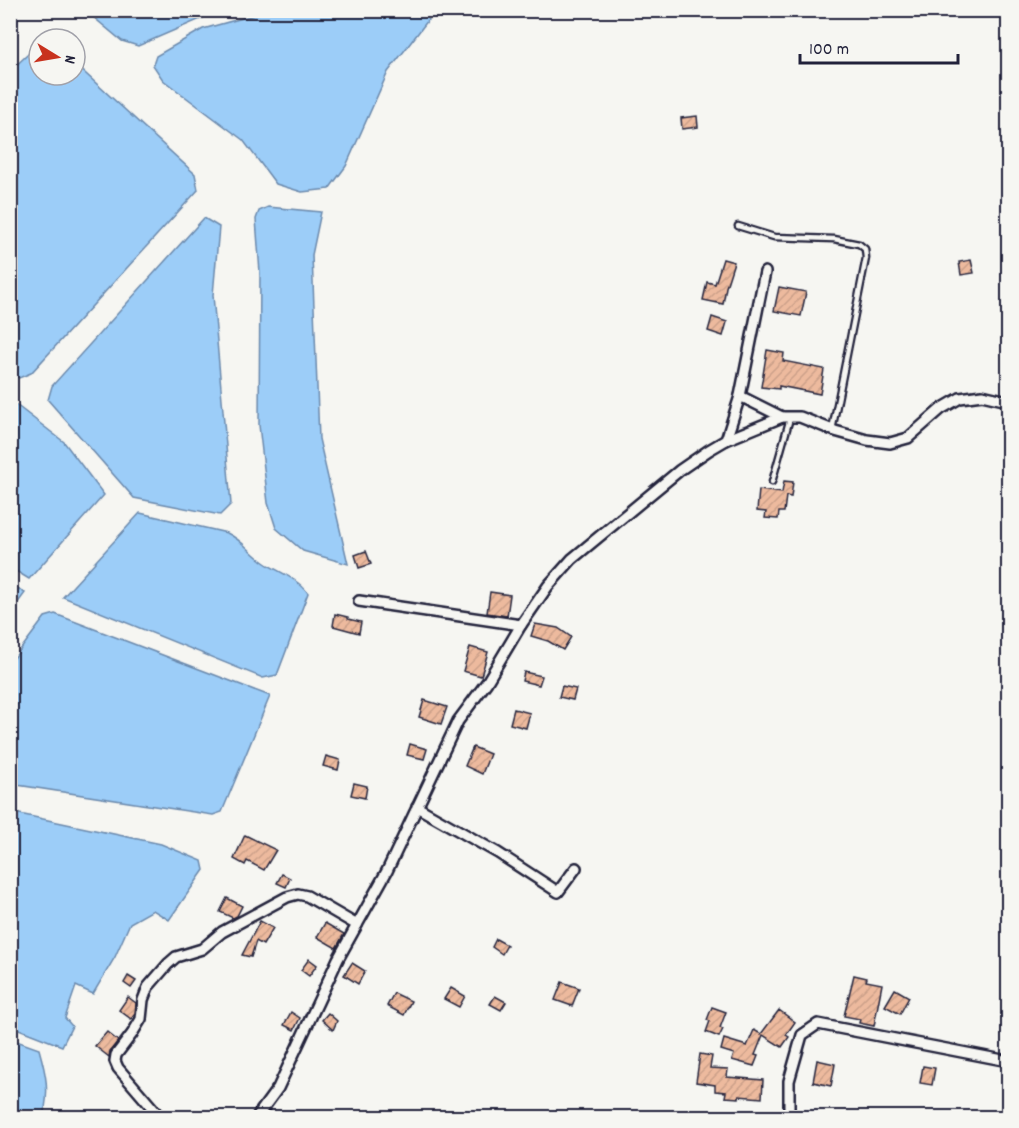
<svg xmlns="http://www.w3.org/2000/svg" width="1019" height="1128" viewBox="0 0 1019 1128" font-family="Dekko,sans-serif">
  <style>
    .water { fill: #9ccdf8; stroke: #6b89ac; stroke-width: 1.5 }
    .building { fill: url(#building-hatch); stroke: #22223b; stroke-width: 1.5 }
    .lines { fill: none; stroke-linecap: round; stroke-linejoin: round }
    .service-casing { stroke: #22223b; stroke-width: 9 }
    .minor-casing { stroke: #22223b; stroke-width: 14 }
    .service { stroke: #f6f6f2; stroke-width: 4.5 }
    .minor { stroke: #f6f6f2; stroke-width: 9 }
  </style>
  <defs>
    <pattern id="building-hatch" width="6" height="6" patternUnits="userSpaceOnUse" patternTransform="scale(1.5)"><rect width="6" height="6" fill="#edba9e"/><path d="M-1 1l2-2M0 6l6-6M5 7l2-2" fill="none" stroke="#cba089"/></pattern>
  </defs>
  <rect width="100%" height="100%" fill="#f6f6f2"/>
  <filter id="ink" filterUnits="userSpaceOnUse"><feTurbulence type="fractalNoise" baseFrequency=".0167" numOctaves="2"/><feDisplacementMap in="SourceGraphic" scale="12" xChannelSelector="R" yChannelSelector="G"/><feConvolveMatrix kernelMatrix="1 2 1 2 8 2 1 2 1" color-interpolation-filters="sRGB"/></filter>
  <g filter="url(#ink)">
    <!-- water -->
    <g class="water">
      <polygon points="86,11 219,11 138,46 122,41"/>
      <polygon points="268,11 435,11 388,72 346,166 329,189 302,192 276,184 243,140 163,80 153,65 156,56 203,29"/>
      <polygon points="39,44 39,75 75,75 75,64 195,174 198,190 31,373 19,378 10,372 11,70"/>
      <polygon points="268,207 321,212 312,255 319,439 348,564 303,551 276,528 268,503 259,425 260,273 256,219 259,211"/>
      <polygon points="204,218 219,227 213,295 231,504 220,515 134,498 48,400 52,386"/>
      <polygon points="11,401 64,442 104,495 29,579 11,568"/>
      <path d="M140 513 227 533C244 541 250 553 265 563 279 572 298 579 308 593L277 675 263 678 63 597Z"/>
      <polygon points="11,584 25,593 11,612"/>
      <polygon points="55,614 270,696 222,812 213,815 11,784 11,662 45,617"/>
      <polygon points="10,812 161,844 202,861 204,870 169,920 153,910 130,923 115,957 93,994 76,986 65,1018 72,1026 62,1046 11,1026"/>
      <path d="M11 1039 39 1049C46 1074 50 1091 43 1117H11Z"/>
    </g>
    <!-- building -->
    <g class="building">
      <polygon points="697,116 698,127 682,129 681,118"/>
      <polygon points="723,259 734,262 726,287 723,304 703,300 707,282 715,284"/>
      <polygon points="971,260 974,273 961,275 959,262"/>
      <polygon points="779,287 806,292 801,316 774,311"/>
      <polygon points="712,317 727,322 723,336 708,331"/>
      <polygon points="767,350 784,353 783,361 824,369 820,394 779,386 779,389 761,387"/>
      <polygon points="784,481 793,482 791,497 786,496 784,512 779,512 778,519 765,518 766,512 757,511 759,490 782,493"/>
      <polygon points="366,551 371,564 359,568 355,555"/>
      <polygon points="490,592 510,595 507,616 487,613"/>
      <polygon points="335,614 348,617 348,619 361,622 359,633 333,626"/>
      <polygon points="535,624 558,628 571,637 563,650 548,641 531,636"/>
      <polygon points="470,647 488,652 481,676 463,671"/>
      <polygon points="524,672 542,676 539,685 522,681"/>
      <polygon points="562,686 576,689 573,700 559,697"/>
      <polygon points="424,700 447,707 441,724 419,717"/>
      <polygon points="514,709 530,713 526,728 510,724"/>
      <polygon points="410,744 427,749 424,759 407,755"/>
      <polygon points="473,747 490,754 482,774 465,766"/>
      <polygon points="326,756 340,760 338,770 323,766"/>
      <polygon points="354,783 367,786 365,798 351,795"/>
      <polygon points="245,835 276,850 264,870 247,861 245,865 234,859"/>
      <polygon points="282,874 290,878 286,887 277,883"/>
      <polygon points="227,898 242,906 237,916 233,918 220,912"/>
      <polygon points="260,921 273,928 263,945 256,941 251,957 242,955"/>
      <polygon points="325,923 344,934 336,948 317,937"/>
      <polygon points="496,939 507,945 502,954 492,947"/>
      <polygon points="309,959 317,965 309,976 301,970"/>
      <polygon points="352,963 365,971 358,984 344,975"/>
      <polygon points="854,975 867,978 866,981 882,984 874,1026 859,1023 860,1019 844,1016"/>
      <polygon points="128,976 136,981 131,988 124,983"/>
      <polygon points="562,982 579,988 572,1006 555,1000"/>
      <polygon points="451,988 465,996 459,1007 444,999"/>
      <polygon points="895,989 909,997 900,1014 885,1006"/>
      <polygon points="394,993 411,1001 404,1015 387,1006"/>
      <polygon points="495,996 506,1002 501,1010 490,1004"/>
      <polygon points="128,997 136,1003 135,1014 131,1019 119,1010"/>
      <polygon points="712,1007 726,1012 720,1028 723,1029 719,1037 706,1032 710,1021 707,1020"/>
      <polygon points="779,1010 795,1022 786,1035 789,1037 782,1047 763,1035 755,1055 758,1056 754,1066 732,1060 734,1054 721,1050 724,1039 747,1046 754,1030 761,1034"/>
      <polygon points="291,1012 300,1018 294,1030 284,1025"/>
      <polygon points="328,1013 337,1021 333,1030 322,1020"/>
      <polygon points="107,1032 118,1041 110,1051 109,1057 95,1046"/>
      <polygon points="700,1054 712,1056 710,1068 728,1069 727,1077 763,1080 762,1098 739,1096 739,1098 725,1097 726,1092 715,1091 715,1085 696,1082"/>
      <polygon points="817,1060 835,1064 831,1086 813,1082"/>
      <polygon points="923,1066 935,1068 932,1085 920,1083"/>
    </g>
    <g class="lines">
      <!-- service casing -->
      <g class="service-casing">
        <g id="service">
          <polyline points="738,226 774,237 834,239 859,244 865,249 866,258 832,430"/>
          <polyline points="772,482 790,418"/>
        </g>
      </g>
      <!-- minor casing -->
      <g class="minor-casing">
        <g id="minor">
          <polyline points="740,396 782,417"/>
          <polyline points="726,440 740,396 765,272"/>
          <polyline points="359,601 521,625"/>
          <polyline points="417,807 498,853 558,892 576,868"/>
          <polyline points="161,1118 118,1068 115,1061 116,1055 132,1034 141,1019 143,1000 148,987 168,964 176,957 202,949 222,932 287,897 298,894 307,896 357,925"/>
          <polyline points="256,1118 278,1088 338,959 387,871 458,721 487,682 521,625 548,586 572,559 680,470 709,450 726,440 782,417 800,417 835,431 867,440 890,443 908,438 941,409 960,398 982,395 1008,401"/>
          <polyline points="789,1118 789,1081 802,1035 818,1024 1008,1061"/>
        </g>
      </g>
      <!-- service -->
      <use href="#service" class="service"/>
      <!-- minor -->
      <use href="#minor" class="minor"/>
    </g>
  </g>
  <!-- margin -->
  <rect width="1019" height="1128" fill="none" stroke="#f6f6f2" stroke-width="36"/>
  <rect x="18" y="18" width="983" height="1092" fill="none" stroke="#22223b" stroke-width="2" filter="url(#ink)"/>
  <!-- north arrow -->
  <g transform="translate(57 57) rotate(101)"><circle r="28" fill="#f6f6f2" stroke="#a1a1a9" stroke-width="1.5"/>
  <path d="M0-4.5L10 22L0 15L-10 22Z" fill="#c8321e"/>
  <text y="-9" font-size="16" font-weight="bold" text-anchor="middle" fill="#22223b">N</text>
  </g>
  <!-- scale -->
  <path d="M800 54v9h158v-9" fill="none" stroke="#22223b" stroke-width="3"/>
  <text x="809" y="54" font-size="18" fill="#22223b" stroke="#f6f6f2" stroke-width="4.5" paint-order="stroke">100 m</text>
</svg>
